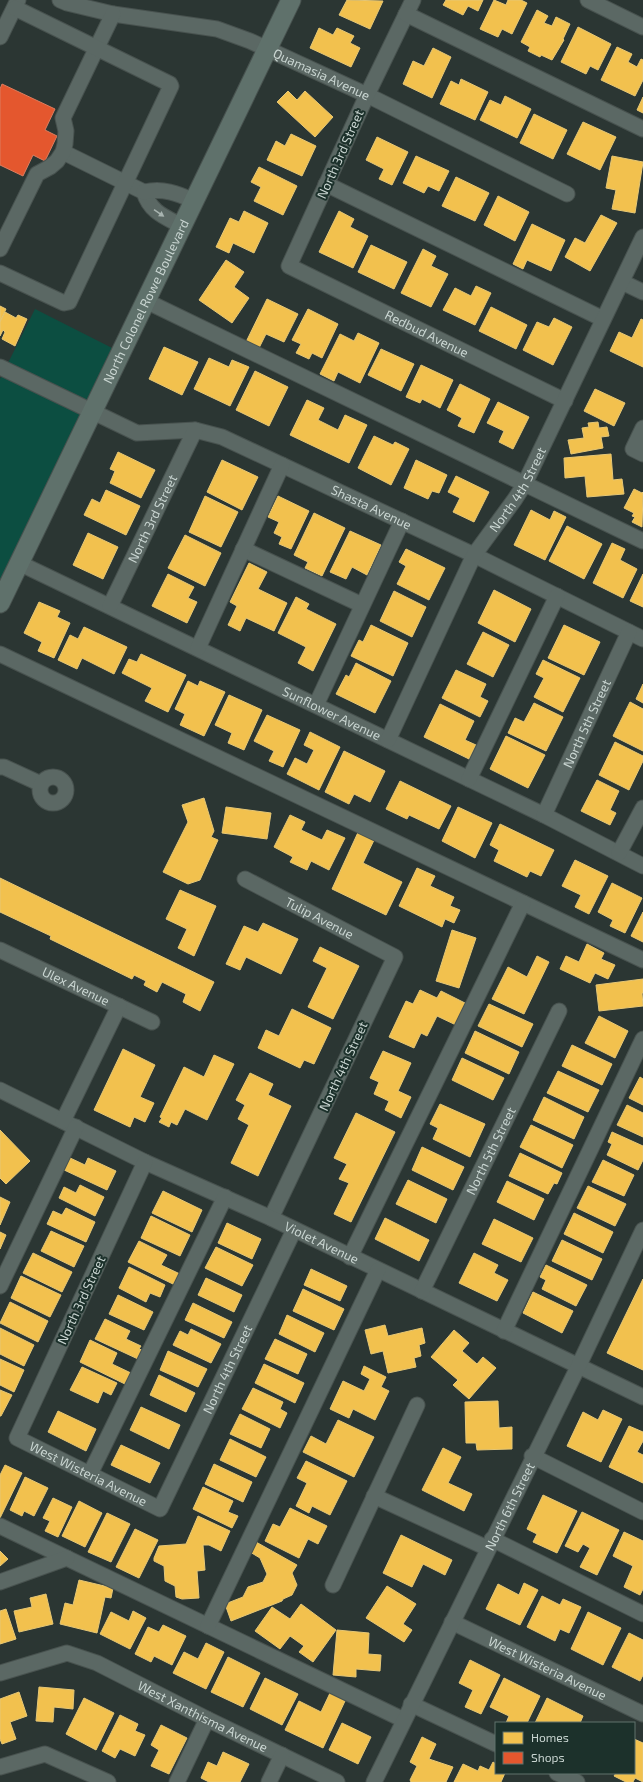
<svg xmlns="http://www.w3.org/2000/svg" width="643" height="1782" viewBox="0 0 643 1782" font-family="'Exo 2',sans-serif">
  <style>
    .green { fill: #0c4e41 }
    .homes { fill: #f2c14e; stroke: #e6c775 }
    .shops { fill: #e4572e; stroke: #dc7d5f }
    .lines { fill: none; stroke-linecap: round; stroke-linejoin: round }
    .minor-casing { stroke: #48524f; stroke-width: 17 }
    .major-casing { stroke: #48524f; stroke-width: 21 }
    .minor { stroke: #5b6864; stroke-width: 15 }
    .major { stroke: #5f716b; stroke-width: 19 }
    .oneway { fill: #a8b4b0 }
    .labels { text-anchor: middle; dominant-baseline: central; stroke-width: 4; stroke-linejoin: round; paint-order: stroke }
    .street-label { font-size: 13px; fill: #c9d5d1; stroke: #1c312b }
  </style>
  <rect width="100%" height="100%" fill="#2b3633"/>
  <!-- green -->
  <polygon class="green" points="35,309 120,352 0,600 0,379"/>
  <!-- homes -->
  <g class="homes">
    <polygon points="347,0 383,1 370,29 339,15"/>
    <polygon points="446,0 483,0 478,11 468,6 463,15 443,5"/>
    <polygon points="494,0 506,5 508,0 521,0 527,3 512,34 502,29 498,37 480,29"/>
    <polygon points="537,10 548,16 544,23 552,26 556,17 570,24 563,39 564,40 552,60 541,55 540,57 528,51 530,47 521,42"/>
    <polygon points="578,27 611,44 598,70 590,66 586,74 561,62"/>
    <polygon points="319,28 333,35 337,28 354,36 350,43 360,48 351,67 310,48"/>
    <polygon points="617,47 632,54 628,62 637,67 641,59 643,60 643,80 635,96 601,80"/>
    <polygon points="433,48 451,57 432,98 403,84 413,61 424,66"/>
    <polygon points="461,79 488,92 475,120 440,104 451,81 459,85"/>
    <polygon points="288,91 297,100 305,91 333,117 315,137 277,102"/>
    <polygon points="505,96 531,109 517,138 480,120 490,100 501,105"/>
    <polygon points="643,97 643,113 637,110"/>
    <polygon points="534,114 567,130 553,159 520,143"/>
    <polygon points="583,122 616,137 600,170 567,154"/>
    <polygon points="291,134 316,146 302,176 267,160 276,141 285,146"/>
    <polygon points="377,137 408,152 392,185 379,179 384,169 366,160"/>
    <polygon points="416,156 449,171 439,191 428,186 424,193 403,183"/>
    <polygon points="612,156 643,162 635,213 612,209 616,190 606,188"/>
    <polygon points="259,167 297,186 283,215 254,201 261,187 251,182"/>
    <polygon points="456,177 489,193 475,221 442,206"/>
    <polygon points="498,196 529,212 515,241 484,225"/>
    <polygon points="244,211 268,223 254,253 233,243 229,253 216,247 230,218 239,222"/>
    <polygon points="339,211 354,219 350,227 368,236 353,268 319,252"/>
    <polygon points="601,215 617,223 590,271 565,257 575,238 585,243"/>
    <polygon points="532,224 565,240 551,271 527,260 523,269 513,264"/>
    <polygon points="371,245 407,262 394,289 358,272"/>
    <polygon points="423,249 436,256 431,266 448,274 431,307 401,293"/>
    <polygon points="226,260 244,272 234,287 249,298 232,323 199,300"/>
    <polygon points="476,286 491,293 475,325 443,310 455,288 471,296"/>
    <polygon points="267,299 298,314 284,342 266,334 259,348 246,342"/>
    <polygon points="0,306 6,309 0,322"/>
    <polygon points="491,307 527,325 516,349 479,331"/>
    <polygon points="308,309 338,324 322,358 312,353 309,359 296,353 301,344 292,340"/>
    <polygon points="5,312 16,318 18,315 27,319 15,346 2,339 5,332 3,330 0,336 0,322"/>
    <polygon points="554,318 572,327 553,365 523,350 537,322 549,327"/>
    <polygon points="641,319 643,320 643,367 610,351 619,332 632,338"/>
    <polygon points="358,333 379,343 360,383 338,372 334,381 320,374 340,334 354,341"/>
    <polygon points="164,347 198,362 182,395 149,379"/>
    <polygon points="381,349 414,364 401,391 368,375"/>
    <polygon points="209,358 229,367 232,360 249,367 230,406 194,389"/>
    <polygon points="421,365 453,380 440,408 422,399 420,403 406,397"/>
    <polygon points="255,371 288,387 269,426 236,410"/>
    <polygon points="460,384 490,399 474,433 458,426 462,418 447,410"/>
    <polygon points="595,389 625,403 614,426 584,411"/>
    <polygon points="307,400 324,408 318,420 338,430 345,415 367,425 349,463 290,435"/>
    <polygon points="498,402 529,417 513,449 499,442 504,431 487,423"/>
    <polygon points="598,422 599,428 607,427 609,436 601,437 603,448 571,454 568,440 584,438 582,428 589,427 588,423"/>
    <polygon points="374,436 393,445 395,442 409,449 391,485 358,468"/>
    <polygon points="118,452 155,470 141,498 110,483 115,471 110,469"/>
    <polygon points="611,454 613,480 622,479 624,494 587,497 585,476 565,478 564,458"/>
    <polygon points="222,460 258,477 242,510 207,492"/>
    <polygon points="416,460 447,475 439,493 432,491 428,499 404,488"/>
    <polygon points="456,476 489,492 474,522 453,512 460,498 448,492"/>
    <polygon points="634,489 642,493 643,492 642,527 632,522 635,517 632,516 634,513 624,508"/>
    <polygon points="106,490 140,506 126,535 84,515 92,499 100,503"/>
    <polygon points="205,496 238,512 221,547 189,532"/>
    <polygon points="278,496 309,511 291,549 279,544 282,537 274,533 279,522 268,517"/>
    <polygon points="531,510 550,520 554,511 566,517 545,560 514,545"/>
    <polygon points="314,513 345,528 322,576 305,568 308,562 294,555"/>
    <polygon points="567,526 602,544 584,579 549,561"/>
    <polygon points="350,531 381,545 367,575 352,567 346,579 330,572"/>
    <polygon points="88,533 118,547 103,579 73,565"/>
    <polygon points="185,535 221,553 205,586 168,568"/>
    <polygon points="612,543 625,549 620,560 637,569 623,598 593,583"/>
    <polygon points="406,549 445,568 429,600 397,584 406,566 399,562"/>
    <polygon points="249,563 267,572 258,589 287,603 274,631 246,618 240,631 228,625 237,606 230,602"/>
    <polygon points="168,574 194,587 188,598 197,602 187,623 152,606"/>
    <polygon points="643,574 643,607 630,601"/>
    <polygon points="494,590 531,609 515,642 478,623"/>
    <polygon points="394,591 426,607 412,637 380,621"/>
    <polygon points="296,597 309,604 306,609 336,624 313,671 298,663 306,647 278,633"/>
    <polygon points="39,602 60,611 57,617 70,623 54,658 38,651 42,642 24,633"/>
    <polygon points="371,625 408,643 393,676 351,656 359,640 363,642"/>
    <polygon points="564,625 600,642 584,675 548,658"/>
    <polygon points="84,627 127,647 114,674 82,658 77,669 58,660 70,635 78,639"/>
    <polygon points="483,632 509,645 493,677 467,664"/>
    <polygon points="141,654 186,675 168,712 145,701 152,688 122,673 129,659 137,662"/>
    <polygon points="543,660 580,678 563,712 534,697 544,678 536,674"/>
    <polygon points="356,663 391,681 375,713 336,694 346,675 349,677"/>
    <polygon points="456,670 486,684 480,697 488,701 480,717 442,698"/>
    <polygon points="188,681 198,686 200,681 225,692 204,736 180,725 185,714 175,709"/>
    <polygon points="643,684 643,703 636,699"/>
    <polygon points="229,695 262,710 244,750 228,743 232,733 215,725"/>
    <polygon points="630,702 643,709 643,751 613,736"/>
    <polygon points="534,703 563,717 546,751 508,733 515,718 524,722"/>
    <polygon points="440,704 474,721 465,740 476,745 469,759 424,737"/>
    <polygon points="267,715 300,730 283,767 269,761 274,751 254,741"/>
    <polygon points="310,732 340,747 319,790 287,774 295,758 307,764 314,750 304,745"/>
    <polygon points="506,736 545,755 528,788 490,769"/>
    <polygon points="615,742 643,756 643,761 629,790 599,775"/>
    <polygon points="344,751 385,771 370,802 354,794 349,804 325,792"/>
    <polygon points="597,780 619,791 610,810 616,813 610,825 581,811"/>
    <polygon points="400,781 451,806 439,829 409,815 407,819 386,809"/>
    <polygon points="204,798 214,831 211,837 218,840 200,880 188,884 163,872 188,822 182,805"/>
    <polygon points="226,807 271,813 267,839 222,833"/>
    <polygon points="458,807 492,823 475,858 442,841"/>
    <polygon points="290,815 305,822 301,830 322,840 327,830 345,838 329,870 311,861 307,870 290,862 293,857 274,847"/>
    <polygon points="500,824 554,850 541,876 530,871 527,877 494,861 499,850 490,845"/>
    <polygon points="360,828 376,836 363,863 402,882 386,915 332,889"/>
    <polygon points="575,860 608,876 589,914 575,907 581,895 562,886"/>
    <polygon points="417,868 435,876 430,886 454,897 450,906 460,910 454,923 445,919 442,927 399,906"/>
    <polygon points="0,878 214,982 200,1011 183,1002 186,994 162,982 157,992 144,985 146,981 134,975 132,979 50,939 51,936 0,912"/>
    <polygon points="612,883 642,898 625,933 610,926 613,920 598,912"/>
    <polygon points="180,890 216,906 194,956 178,948 187,929 166,919"/>
    <polygon points="643,912 643,942 631,936"/>
    <polygon points="263,923 298,939 281,974 246,957 240,970 226,964 244,926 258,932"/>
    <polygon points="452,930 476,938 459,988 436,981"/>
    <polygon points="587,944 604,953 601,959 615,965 608,979 595,973 590,983 560,969 566,956 579,962"/>
    <polygon points="320,947 359,966 333,1019 308,1007 327,968 313,961"/>
    <polygon points="537,956 549,962 524,1014 492,999 508,967 527,977"/>
    <polygon points="643,979 643,993 642,993 643,1006 599,1011 596,985"/>
    <polygon points="420,990 437,998 441,991 467,1004 456,1025 437,1016 427,1036 421,1033 414,1048 389,1037 406,1001 413,1004"/>
    <polygon points="489,1004 533,1024 522,1047 478,1026"/>
    <polygon points="292,1009 331,1028 314,1064 304,1060 300,1068 258,1048 266,1030 279,1036"/>
    <polygon points="599,1016 628,1031 615,1058 585,1043"/>
    <polygon points="475,1031 519,1052 509,1074 465,1053"/>
    <polygon points="572,1045 612,1064 602,1085 562,1066"/>
    <polygon points="123,1049 155,1065 140,1097 154,1103 145,1122 134,1117 130,1127 94,1110"/>
    <polygon points="383,1051 411,1063 398,1091 411,1097 401,1118 385,1110 389,1101 374,1094 379,1082 370,1078"/>
    <polygon points="214,1055 234,1064 207,1120 185,1109 177,1125 171,1122 169,1127 159,1122 162,1118 160,1117 184,1067 204,1077"/>
    <polygon points="462,1058 504,1078 493,1100 452,1080"/>
    <polygon points="558,1071 599,1090 588,1112 547,1093"/>
    <polygon points="250,1073 273,1084 268,1095 291,1106 258,1176 231,1163 249,1125 238,1119 245,1105 236,1100"/>
    <polygon points="640,1077 643,1079 643,1105 629,1098"/>
    <polygon points="544,1097 584,1117 574,1139 533,1120"/>
    <polygon points="440,1104 485,1124 470,1157 433,1139 438,1128 430,1124"/>
    <polygon points="627,1105 643,1113 643,1137 617,1125"/>
    <polygon points="356,1113 395,1132 351,1222 334,1214 349,1183 339,1179 347,1164 334,1158"/>
    <polygon points="531,1125 573,1145 562,1168 520,1147"/>
    <polygon points="0,1130 30,1161 6,1184 0,1178"/>
    <polygon points="612,1132 643,1146 643,1160 638,1170 607,1155 612,1144 608,1142"/>
    <polygon points="422,1147 464,1167 453,1190 412,1170"/>
    <polygon points="520,1153 562,1173 557,1184 554,1183 548,1194 509,1176"/>
    <polygon points="68,1157 85,1165 88,1158 116,1171 107,1190 62,1169"/>
    <polygon points="603,1160 634,1175 624,1196 592,1182"/>
    <polygon points="408,1180 447,1199 436,1223 396,1204"/>
    <polygon points="507,1181 544,1199 534,1220 497,1202"/>
    <polygon points="80,1185 104,1197 95,1216 59,1198 64,1187 76,1193"/>
    <polygon points="588,1186 626,1204 615,1226 577,1208"/>
    <polygon points="163,1191 202,1210 192,1232 152,1213"/>
    <polygon points="0,1197 10,1202 0,1225"/>
    <polygon points="66,1208 95,1222 86,1242 47,1224 53,1211 62,1215"/>
    <polygon points="574,1213 613,1232 603,1253 564,1234"/>
    <polygon points="151,1216 190,1235 180,1256 141,1238"/>
    <polygon points="385,1218 429,1240 419,1261 375,1239"/>
    <polygon points="494,1219 533,1238 521,1262 482,1244"/>
    <polygon points="227,1223 261,1239 252,1259 218,1243"/>
    <polygon points="51,1231 84,1246 74,1267 41,1251"/>
    <polygon points="0,1232 6,1235 0,1249"/>
    <polygon points="562,1240 602,1259 592,1280 552,1261"/>
    <polygon points="139,1241 167,1255 161,1265 180,1274 175,1285 128,1262"/>
    <polygon points="216,1247 253,1265 242,1286 205,1268"/>
    <polygon points="33,1253 72,1272 62,1292 23,1273"/>
    <polygon points="474,1253 498,1265 494,1273 508,1280 497,1301 459,1283"/>
    <polygon points="546,1265 587,1285 576,1306 542,1289 546,1280 540,1277"/>
    <polygon points="129,1267 165,1285 160,1297 150,1293 146,1302 119,1288"/>
    <polygon points="311,1269 347,1286 340,1301 304,1285"/>
    <polygon points="21,1276 61,1295 50,1317 11,1298"/>
    <polygon points="206,1278 242,1295 234,1312 198,1295"/>
    <polygon points="643,1279 643,1370 607,1353"/>
    <polygon points="303,1289 344,1309 334,1330 293,1311"/>
    <polygon points="533,1292 573,1311 562,1333 523,1313"/>
    <polygon points="118,1295 153,1312 144,1330 109,1314"/>
    <polygon points="10,1302 48,1321 38,1342 0,1323"/>
    <polygon points="193,1303 232,1322 224,1338 185,1320"/>
    <polygon points="287,1315 324,1333 315,1352 279,1334"/>
    <polygon points="105,1319 130,1331 126,1339 141,1346 139,1349 142,1350 138,1359 95,1339"/>
    <polygon points="385,1325 388,1336 422,1328 425,1343 419,1345 421,1356 414,1358 416,1367 388,1373 383,1351 371,1354 365,1330"/>
    <polygon points="0,1328 34,1345 24,1366 0,1354"/>
    <polygon points="191,1329 221,1344 211,1363 173,1345 180,1331 188,1335"/>
    <polygon points="454,1330 469,1343 462,1351 477,1364 483,1357 496,1368 469,1399 453,1385 458,1380 431,1357"/>
    <polygon points="275,1339 307,1354 298,1374 265,1359"/>
    <polygon points="90,1340 117,1353 112,1364 133,1374 127,1385 80,1362"/>
    <polygon points="168,1351 207,1369 198,1387 160,1370"/>
    <polygon points="0,1359 24,1370 14,1392 0,1385"/>
    <polygon points="264,1364 304,1383 295,1403 255,1383"/>
    <polygon points="364,1366 386,1377 381,1387 389,1391 375,1420 353,1409 349,1418 330,1409 343,1381 364,1391 370,1379 361,1374"/>
    <polygon points="82,1367 117,1383 111,1395 103,1391 98,1403 70,1390"/>
    <polygon points="159,1375 195,1393 186,1412 150,1395"/>
    <polygon points="253,1388 283,1402 280,1409 287,1413 280,1428 242,1409"/>
    <polygon points="0,1390 12,1395 1,1416 0,1416"/>
    <polygon points="498,1401 499,1428 512,1427 512,1449 477,1450 476,1443 466,1443 465,1402"/>
    <polygon points="141,1407 180,1425 169,1449 130,1430"/>
    <polygon points="603,1410 622,1419 601,1462 567,1446 583,1412 598,1420"/>
    <polygon points="58,1411 96,1429 86,1451 48,1432"/>
    <polygon points="240,1414 270,1429 261,1448 230,1434"/>
    <polygon points="338,1420 374,1437 354,1477 303,1452 311,1436 326,1444"/>
    <polygon points="629,1426 643,1432 643,1441 637,1452 643,1455 643,1483 609,1467"/>
    <polygon points="230,1439 266,1457 256,1477 220,1460"/>
    <polygon points="121,1445 160,1463 150,1483 111,1465"/>
    <polygon points="443,1448 461,1457 448,1483 472,1494 464,1511 422,1490"/>
    <polygon points="306,1461 347,1481 330,1515 312,1506 309,1513 296,1506 307,1483 297,1478"/>
    <polygon points="214,1464 252,1482 243,1502 205,1484"/>
    <polygon points="5,1465 22,1473 0,1518 0,1475"/>
    <polygon points="25,1477 48,1488 34,1516 24,1511 22,1516 10,1510"/>
    <polygon points="203,1487 233,1501 228,1512 238,1516 232,1528 193,1509"/>
    <polygon points="543,1495 577,1511 557,1553 533,1542 537,1534 527,1529"/>
    <polygon points="53,1498 72,1507 58,1537 45,1531 50,1521 43,1518"/>
    <polygon points="79,1501 102,1513 85,1547 62,1536"/>
    <polygon points="290,1508 327,1526 318,1544 308,1539 299,1558 265,1541 273,1524 280,1527"/>
    <polygon points="582,1512 619,1530 597,1575 580,1567 590,1548 583,1544 578,1552 565,1546"/>
    <polygon points="107,1513 130,1524 111,1562 88,1552"/>
    <polygon points="198,1516 230,1531 221,1551 209,1545 203,1545 205,1570 197,1571 199,1598 182,1599 176,1597 175,1586 165,1581 164,1566 154,1561 154,1558 159,1546 186,1544"/>
    <polygon points="135,1529 158,1540 139,1578 116,1567"/>
    <polygon points="624,1532 643,1541 643,1589 640,1595 624,1587 633,1566 613,1556"/>
    <polygon points="401,1535 452,1560 445,1575 423,1564 412,1587 383,1573"/>
    <polygon points="256,1542 297,1565 292,1573 297,1585 292,1595 283,1599 282,1601 231,1621 225,1604 243,1597 248,1587 263,1582 267,1574 260,1558 250,1552"/>
    <polygon points="0,1551 8,1559 0,1566"/>
    <polygon points="79,1580 113,1588 111,1598 105,1597 97,1633 60,1624 65,1603 73,1605"/>
    <polygon points="524,1583 538,1590 520,1625 486,1609 498,1584 519,1595"/>
    <polygon points="387,1586 416,1604 403,1624 412,1630 404,1642 366,1618"/>
    <polygon points="46,1594 53,1624 19,1632 14,1611 32,1607 30,1598"/>
    <polygon points="542,1596 560,1605 563,1599 581,1607 569,1633 560,1629 555,1641 527,1627"/>
    <polygon points="301,1604 336,1630 313,1662 299,1652 304,1646 290,1636 280,1649 255,1631 272,1607 290,1619"/>
    <polygon points="6,1609 16,1639 0,1644 0,1611"/>
    <polygon points="133,1611 146,1618 130,1649 100,1634 111,1612 129,1621"/>
    <polygon points="588,1612 621,1628 603,1665 571,1649"/>
    <polygon points="163,1625 186,1636 172,1665 154,1656 151,1662 135,1654 148,1627 159,1632"/>
    <polygon points="337,1630 369,1633 368,1654 381,1655 380,1671 356,1669 356,1677 333,1675"/>
    <polygon points="629,1633 643,1640 643,1675 640,1681 612,1667"/>
    <polygon points="206,1643 224,1652 206,1689 173,1673 184,1652 198,1659"/>
    <polygon points="228,1657 260,1673 243,1707 211,1692"/>
    <polygon points="470,1660 500,1675 481,1714 465,1707 473,1690 459,1683"/>
    <polygon points="265,1678 298,1694 282,1725 250,1709"/>
    <polygon points="504,1678 540,1696 527,1723 506,1723 509,1716 490,1707"/>
    <polygon points="39,1687 74,1690 73,1709 54,1707 53,1722 36,1721"/>
    <polygon points="19,1692 27,1716 10,1722 16,1739 2,1744 0,1739 0,1699"/>
    <polygon points="330,1693 345,1701 323,1748 285,1730 299,1701 321,1712"/>
    <polygon points="84,1698 114,1713 96,1750 66,1734"/>
    <polygon points="547,1698 583,1716 580,1723 535,1723"/>
    <polygon points="120,1715 138,1724 135,1731 145,1735 135,1756 120,1749 115,1758 102,1751"/>
    <polygon points="342,1723 371,1737 358,1764 329,1750"/>
    <polygon points="161,1725 187,1738 169,1774 151,1766 159,1750 151,1745"/>
    <polygon points="422,1737 436,1744 429,1759 453,1767 446,1782 411,1782 410,1780 417,1766 410,1762"/>
    <polygon points="634,1739 643,1743 643,1782 635,1778 633,1782 626,1782 614,1776 616,1773 634,1773"/>
    <polygon points="223,1752 249,1764 240,1782 209,1782 201,1778 208,1762 217,1766"/>
    <polygon points="493,1762 496,1764 496,1773 505,1773 501,1782 454,1782 463,1764 478,1771 480,1766 489,1770"/>
  </g>
  <!-- shops -->
  <polygon class="shops" points="2,84 55,109 45,130 57,136 45,161 33,155 23,176 0,165 0,89"/>
  <g class="lines">
    <!-- minor casing -->
    <g class="minor-casing">
      <g id="minor">
        <path id="s1" d="M60 0 67 3 113 14 217 29 250 41 367 95 567 194"/>
        <path id="s2" d="M413 0 367 95 289 266 565 401"/>
        <polyline points="588,0 643,27"/>
        <polyline points="406,14 643,129"/>
        <polyline points="0,37 18,0"/>
        <path d="M63 152 144 192C150 212 165 217 182 226"/>
        <polyline points="326,184 603,319"/>
        <path d="M144 192C163 188 177 193 194 201"/>
        <polyline points="0,249 37,174 50,167 57,161 63,152 65,144 66,131 63,118 113,14"/>
        <polyline points="0,273 64,303 69,302 171,86 170,84 15,8"/>
        <polyline points="622,282 643,292"/>
        <polyline points="146,301 643,541"/>
        <path id="s3" d="M0 367 137 433 195 430 222 437 474 555 643 639"/>
        <polyline points="643,428 633,449 643,454"/>
        <polyline points="243,549 362,605"/>
        <path id="s4" d="M19 563 544 815 643 866"/>
        <path id="s5" d="M110 606 195 430"/>
        <polyline points="198,648 282,465"/>
        <polyline points="0,654 643,960"/>
        <polyline points="316,705 402,521"/>
        <path id="s6" d="M388 740 474 555 515 499 524 485 643 237"/>
        <polyline points="0,767 4,767 41,784"/>
        <circle cx="53" cy="790" r="13"/>
        <polyline points="469,779 557,596"/>
        <path id="s7" d="M544 815 629 632"/>
        <polyline points="619,853 643,808"/>
        <path id="s8" d="M245 879 395 957 271 1218"/>
        <path id="s9" d="M0 950 152 1022"/>
        <path id="s10" d="M0 1090 145 1162 271 1218 643 1397"/>
        <polyline points="63,1121 119,1006"/>
        <path id="s11" d="M145 1162 17 1438 160 1509 294 1230"/>
        <polyline points="350,1257 523,903"/>
        <polyline points="0,1286 76,1127"/>
        <path id="s12" d="M422 1291 559 1011"/>
        <polyline points="504,1331 643,1039"/>
        <polyline points="532,1456 643,1512"/>
        <polyline points="90,1474 225,1197"/>
        <polyline points="374,1496 487,1548"/>
        <polyline points="0,1526 404,1720"/>
        <polyline points="492,1539 643,1614"/>
        <polyline points="0,1582 67,1558"/>
        <polyline points="333,1585 417,1405"/>
        <path id="s13" d="M452 1622 643 1714"/>
        <polyline points="208,1626 378,1270"/>
        <path id="s14" d="M0 1673 67 1653 97 1663 207 1719 337 1782"/>
        <polyline points="411,1704 496,1744"/>
        <polyline points="0,1767 45,1754 108,1782"/>
        <polyline points="557,1773 577,1782"/>
        <polyline points="177,1782 207,1719"/>
        <polyline points="269,1782 282,1755"/>
        <path id="s15" d="M374 1782 579 1365 643 1230"/>
      </g>
    </g>
    <!-- major casing -->
    <g class="major-casing">
      <g id="major">
        <path id="s16" d="M0 603 291 0"/>
      </g>
    </g>
    <!-- minor -->
    <use href="#minor" class="minor"/>
    <!-- major -->
    <use href="#major" class="major"/>
  </g>
  <!-- one-way arrows -->
  <defs><path id="oneway-solid" d="M-6-.8H1V-3.2L6.5 0L1 3.2V.8H-6Z"/></defs>
  <use class="oneway" href="#oneway-solid" transform="translate(159 213) rotate(34)"/>
  <g class="labels">
    <!-- street labels -->
    <g class="street-label">
      <text stroke="none"><textPath href="#s1" startOffset="274">Quamasia Avenue</textPath></text>
      <text transform="translate(340 154) rotate(-66)">North 3rd Street</text>
      <text stroke="none"><textPath href="#s16" startOffset="335">North Colonel Rowe Boulevard</textPath></text>
      <text stroke="none"><textPath href="#s2" startOffset="447">Redbud Avenue</textPath></text>
      <text stroke="none"><textPath href="#s6" startOffset="283">North 4th Street</textPath></text>
      <text stroke="none"><textPath href="#s3" startOffset="403">Shasta Avenue</textPath></text>
      <text stroke="none"><textPath href="#s5" startOffset="97">North 3rd Street</textPath></text>
      <text stroke="none"><textPath href="#s4" startOffset="347">Sunflower Avenue</textPath></text>
      <text stroke="none"><textPath href="#s7" startOffset="101">North 5th Street</textPath></text>
      <text stroke="none"><textPath href="#s8" startOffset="84">Tulip Avenue</textPath></text>
      <text stroke="none"><textPath href="#s9" startOffset="84">Ulex Avenue</textPath></text>
      <text transform="translate(343 1066) rotate(-65)">North 4th Street</text>
      <text stroke="none"><textPath href="#s12" startOffset="156">North 5th Street</textPath></text>
      <text stroke="none"><textPath href="#s10" startOffset="356">Violet Avenue</textPath></text>
      <text transform="translate(81 1300) rotate(-65)">North 3rd Street</text>
      <text stroke="none"><textPath href="#s11" startOffset="619">North 4th Street</textPath></text>
      <text stroke="none"><textPath href="#s11" startOffset="384">West Wisteria Avenue</textPath></text>
      <text stroke="none"><textPath href="#s15" startOffset="307">North 6th Street</textPath></text>
      <text stroke="none"><textPath href="#s13" startOffset="106">West Wisteria Avenue</textPath></text>
      <text stroke="none"><textPath href="#s14" startOffset="220">West Xanthisma Avenue</textPath></text>
    </g>
  </g>
  <!-- legend -->
  <rect x="495" y="1722" width="140" height="52" fill="#1c312b" stroke="#61736d"/>
  <rect x="503" y="1732" width="20" height="12" fill="#f2c14e" stroke="#61736d"/>
  <text x="531" y="1742" font-size="12" fill="#c9d5d1">Homes</text>
  <rect x="503" y="1752" width="20" height="12" fill="#e4572e" stroke="#61736d"/>
  <text x="531" y="1762" font-size="12" fill="#c9d5d1">Shops</text>
</svg>
